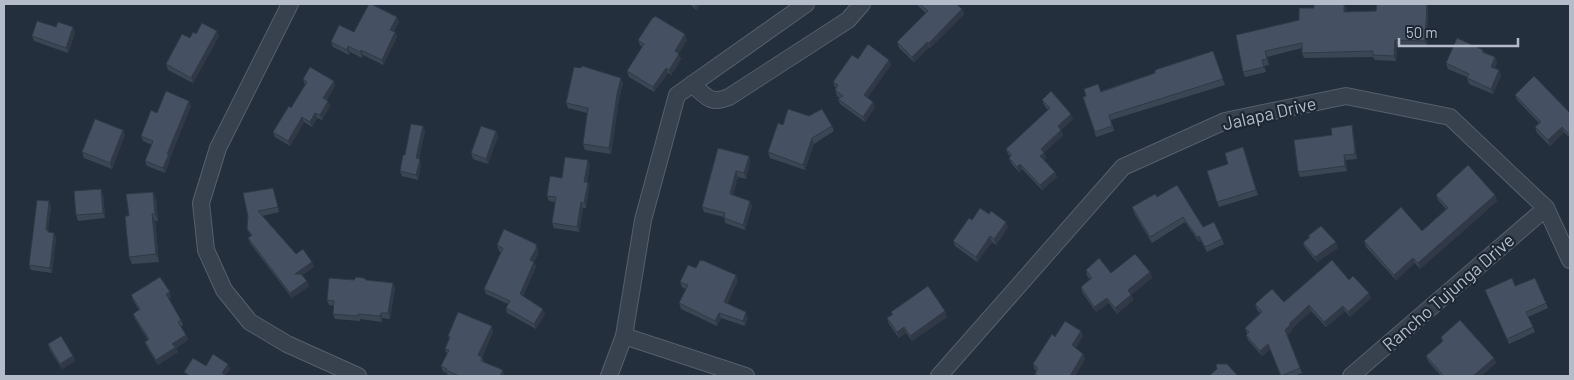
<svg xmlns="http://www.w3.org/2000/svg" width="1574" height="380" viewBox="0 0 1574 380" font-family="Barlow,sans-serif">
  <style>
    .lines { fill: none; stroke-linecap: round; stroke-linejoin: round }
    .minor-casing { stroke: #565f6c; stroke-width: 18 }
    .minor { stroke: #38414e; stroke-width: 16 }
    .wall { fill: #3b4654 }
    .shaded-wall { fill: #303945 }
    .building { fill: #455162; stroke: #303945 }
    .labels { text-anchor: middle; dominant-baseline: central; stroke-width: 4.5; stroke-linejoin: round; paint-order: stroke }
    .street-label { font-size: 18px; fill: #b4bcc9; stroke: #1d2633 }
  </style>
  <rect width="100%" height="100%" fill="#242f3e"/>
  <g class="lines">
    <!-- minor casing -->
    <g class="minor-casing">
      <g id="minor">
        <polyline points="290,4 218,148 201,203 206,250 224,290 250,322 287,344 358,376"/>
        <path d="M692 84C706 96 710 105 729 97L848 20 862 4"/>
        <polyline points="624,336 746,376"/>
        <polyline points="609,376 624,336 643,220 677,95 806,4"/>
        <polyline points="939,376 1123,167 1225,121 1346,96 1450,117 1546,208 1570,260"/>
        <polyline points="1351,376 1546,208"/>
      </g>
    </g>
    <!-- minor -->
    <use href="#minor" class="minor"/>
  </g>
  <!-- wall -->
  <g class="wall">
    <polygon points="690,4 701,4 696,10"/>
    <polygon points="916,4 956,4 962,9 964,14 930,48 929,47 914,62 899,48 897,42 926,13"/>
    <polygon points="1314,4 1345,4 1346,12 1428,9 1427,46 1397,45 1396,61 1375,60 1373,57 1304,58 1302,53 1302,48 1267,57 1269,65 1264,66 1266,72 1245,77 1243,72 1299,20 1314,8"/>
    <polygon points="397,17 399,22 394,31 395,32 397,37 383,65 363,55 362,58 350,52 349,55 333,47 331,42"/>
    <polygon points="56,27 73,27 75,33 68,53 34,41 32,36"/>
    <polygon points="196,34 219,36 193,83 168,70 166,64 190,38"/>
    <polygon points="638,40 687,40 678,54 681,59 671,75 668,73 654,92 629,77 627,71 642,47 640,45"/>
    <polygon points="1483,50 1484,52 1495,57 1497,63 1495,68 1499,70 1501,76 1493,94 1469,84 1467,78 1467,77 1448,69 1446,63"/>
    <polygon points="1213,51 1225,85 1111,120 1114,131 1096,137 1083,97 1155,73"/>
    <polygon points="858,59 889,60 891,65 867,98 873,102 875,107 865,122 840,104 838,99 840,98 837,96 835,90 836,88 835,87 833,82"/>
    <polygon points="303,79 334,81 335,86 327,100 330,106 322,120 317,118 312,127 304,122 290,146 275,137 273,132 291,108 305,85"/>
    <polygon points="623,83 619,99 611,154 585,150 583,144 587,113 568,108 566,103"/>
    <polygon points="1515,95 1570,113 1570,138 1564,132 1550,146 1537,133 1535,127 1539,123 1517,100"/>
    <polygon points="1042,100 1073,119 1061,130 1063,135 1044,153 1046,158 1044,160 1055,172 1057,177 1042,190 1022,169 1019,172 1011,163 1009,158 1010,156 1008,154 1006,149 1048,110 1044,105"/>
    <polygon points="191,106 170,158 170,160 165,173 147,166 145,161 152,145 143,141 141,136 157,113"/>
    <polygon points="783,125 832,126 834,131 814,144 805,170 770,158 768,152"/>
    <polygon points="1352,125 1353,131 1357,159 1346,160 1347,171 1300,177 1298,172 1332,135"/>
    <polygon points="423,126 425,131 419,159 421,164 418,180 402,176 400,171 405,155"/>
    <polygon points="123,130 125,135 112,169 84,158 82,152"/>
    <polygon points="496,131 498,136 488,164 473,159 471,153"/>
    <polygon points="1243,147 1258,195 1219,207 1207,171 1228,164"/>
    <polygon points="749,156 750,161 746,179 738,177 733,195 752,206 745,230 725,223 724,217 704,212 702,207"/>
    <polygon points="590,165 587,182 588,182 589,188 586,208 583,208 579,232 554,228 552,223 555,202 549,201 547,196 562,178"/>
    <polygon points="273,188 279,212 262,216 296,254 312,262 314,267 302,275 309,286 292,298 250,243 248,238 251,236 247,229"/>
    <polygon points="153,192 156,199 158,221 155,221 159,262 132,264 129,257 129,216"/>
    <polygon points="103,194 105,218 78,221 76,215"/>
    <polygon points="1436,195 1495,195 1497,201 1420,269 1415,263 1396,280 1366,247 1364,241 1422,231 1446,209 1438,200"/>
    <polygon points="1157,197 1203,227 1222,239 1224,244 1207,252 1201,241 1199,242 1185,222 1152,243 1134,213 1132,207"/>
    <polygon points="51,206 48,230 49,232 54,233 56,238 52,273 31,270 29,265"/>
    <polygon points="972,220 1008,227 996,245 992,242 977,262 955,246 953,241"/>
    <polygon points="1308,236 1338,248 1317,262 1305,248 1303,243 1309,238"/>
    <polygon points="536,244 538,249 538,254 534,262 536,267 523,296 545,314 536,329 507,313 506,308 508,304 486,294 484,289 501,252 499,251 497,245"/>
    <polygon points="696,268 738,280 727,304 748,318 745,326 721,318 717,326 681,309 679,303 686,289 682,287 680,282"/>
    <polygon points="1086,270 1111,273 1150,272 1152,278 1131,294 1133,300 1117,314 1109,303 1096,312 1082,292 1081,287 1090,279 1087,276"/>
    <polygon points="354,280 366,280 393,283 395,288 390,319 382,318 382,322 360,319 360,321 335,319 333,314 334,306 329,305 327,300"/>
    <polygon points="1349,280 1369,293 1371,298 1350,317 1345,311 1326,327 1311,311 1292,329 1292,331 1287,335 1302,373 1294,376 1281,376 1270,349 1262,356 1248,340 1246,335 1247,333 1245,328 1260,313 1257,310 1255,304 1284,302"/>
    <polygon points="1515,286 1546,303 1548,308 1528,317 1535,332 1509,344 1485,290"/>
    <polygon points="131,295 171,297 168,299 181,320 183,325 181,327 186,335 188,340 176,348 178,352 158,365 147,347 145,342 148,340 135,319 133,314 139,310 133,300"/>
    <polygon points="891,312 947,317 912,341 906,333 899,338 889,324 887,318 892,315"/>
    <polygon points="493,332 482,357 484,362 504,376 448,376 447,373 443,371 441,366 447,354 445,349 449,339 448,336"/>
    <polygon points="1083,336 1075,348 1083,354 1085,359 1075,376 1035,376 1035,374 1037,371 1035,370 1033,364 1055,337"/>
    <polygon points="1441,337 1494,358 1496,363 1481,376 1441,376 1428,361 1426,356 1442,342"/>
    <polygon points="48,344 73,356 75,361 62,369 50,350"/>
  </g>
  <!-- shaded-wall -->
  <g class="shaded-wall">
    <polygon points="694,4 701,4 696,10"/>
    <polygon points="1344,4 1345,4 1346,18 1344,12"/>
    <polygon points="1427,4 1428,9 1427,46 1425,41"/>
    <polygon points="962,9 964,14 930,48 929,43"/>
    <polygon points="397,17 399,22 392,35 390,30"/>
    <polygon points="73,27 75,33 68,53 66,48"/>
    <polygon points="217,31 219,36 193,83 191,78"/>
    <polygon points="395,32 397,37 383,65 382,60"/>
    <polygon points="685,34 687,40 677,57 675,51"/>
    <polygon points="1395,40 1397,45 1396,61 1394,56"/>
    <polygon points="927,42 929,47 914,62 912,57"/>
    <polygon points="348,46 350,52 349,55 347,50"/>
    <polygon points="361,50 363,55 362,58 360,52"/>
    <polygon points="679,54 681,59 671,75 669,70"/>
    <polygon points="1495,57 1497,63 1493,72 1491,67"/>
    <polygon points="889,60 891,65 866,100 864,95"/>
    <polygon points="666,68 668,73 654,92 653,87"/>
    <polygon points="1499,70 1501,76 1493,94 1491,89"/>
    <polygon points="621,78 623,83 619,99 611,154 609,148 617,94"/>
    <polygon points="334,81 335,86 325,103 323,98"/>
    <polygon points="189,101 191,106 170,158 170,160 165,173 163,168 167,154"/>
    <polygon points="328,101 330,106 322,120 320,115"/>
    <polygon points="873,102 875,107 865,122 863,117"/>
    <polygon points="315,113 317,118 312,127 310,122"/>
    <polygon points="1071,114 1073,119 1061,130 1063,135 1044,153 1046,158 1042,162 1040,156 1041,149 1058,126"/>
    <polygon points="302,117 304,122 290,146 288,141"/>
    <polygon points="1352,125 1353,131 1357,159 1355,154"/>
    <polygon points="423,126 425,131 418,163 416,158"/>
    <polygon points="1562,127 1564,132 1550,146 1548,140"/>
    <polygon points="123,130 125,135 112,169 110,163"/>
    <polygon points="496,131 498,136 488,164 486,159"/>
    <polygon points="812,138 814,144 805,170 803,165"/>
    <polygon points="1344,155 1346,160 1347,171 1345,166"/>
    <polygon points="749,156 750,161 746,179 744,173"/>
    <polygon points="420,159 421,164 418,180 416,175"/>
    <polygon points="588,160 590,165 586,187 584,182"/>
    <polygon points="1020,164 1022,169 1019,172 1017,167"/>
    <polygon points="736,171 738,177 732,199 730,194"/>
    <polygon points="1055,172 1057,177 1042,190 1040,185"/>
    <polygon points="588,182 589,188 586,208 584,203"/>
    <polygon points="101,189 103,194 105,218 103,213"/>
    <polygon points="153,192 156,199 158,221 155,214"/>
    <polygon points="1495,195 1497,201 1420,269 1418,263"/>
    <polygon points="49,201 51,206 48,230 50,235 46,230"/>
    <polygon points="750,201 752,206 745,230 743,225"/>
    <polygon points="581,202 583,208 579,232 577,227"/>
    <polygon points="152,214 155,221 159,262 156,254"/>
    <polygon points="1006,222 1008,227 996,245 994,239"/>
    <polygon points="54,233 56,238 52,273 50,268"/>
    <polygon points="990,236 992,242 977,262 976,257"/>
    <polygon points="1199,236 1201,241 1199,242 1197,237"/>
    <polygon points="1336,242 1338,248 1317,262 1315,257"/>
    <polygon points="536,244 538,249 538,254 532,266 530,260"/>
    <polygon points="1413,258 1415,263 1396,280 1394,275"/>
    <polygon points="312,262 314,267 297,279 295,274"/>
    <polygon points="534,262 536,267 521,299 520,294"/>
    <polygon points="1150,272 1152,278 1130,296 1128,290"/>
    <polygon points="736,275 738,280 726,308 724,302"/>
    <polygon points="307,281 309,286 292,298 290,293"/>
    <polygon points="393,283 395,288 390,319 388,313"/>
    <polygon points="170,292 171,297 167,300 166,294"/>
    <polygon points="1369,293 1371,298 1350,317 1348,312"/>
    <polygon points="1131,295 1133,300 1117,314 1115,308"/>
    <polygon points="1107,298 1109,303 1096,312 1094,307"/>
    <polygon points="1309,305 1311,311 1292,329 1292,331 1287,335 1285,330 1289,324"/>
    <polygon points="1343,306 1345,311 1326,327 1324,322"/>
    <polygon points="543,309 545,314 536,329 534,324"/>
    <polygon points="945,311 947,317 912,341 910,336"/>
    <polygon points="746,312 748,318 745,326 743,321"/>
    <polygon points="381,313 382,318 382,322 380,316"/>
    <polygon points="719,313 721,318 717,326 715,321"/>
    <polygon points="492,326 493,332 480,360 478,355"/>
    <polygon points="904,327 906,333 899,338 897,332"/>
    <polygon points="1081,331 1083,336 1074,351 1072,345"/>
    <polygon points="186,335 188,340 176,348 178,352 158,365 156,360 172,344"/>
    <polygon points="1268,344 1270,349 1262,356 1260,351"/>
    <polygon points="1083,354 1085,359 1075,376 1070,376"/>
    <polygon points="73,356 75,361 62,369 60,364"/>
    <polygon points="1494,358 1496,363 1481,376 1473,376"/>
    <polygon points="228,364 230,369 225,376 222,373"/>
    <polygon points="503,370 504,376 500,376"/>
  </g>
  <!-- building -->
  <g class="building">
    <polygon points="369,4 371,4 397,17 390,30 395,32 382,60 361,50 360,52 348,46 347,50 331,42 339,25 354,32"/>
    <polygon points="920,4 956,4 962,9 929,43 927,42 912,57 897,42 928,11"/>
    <polygon points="1314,4 1344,4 1344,12 1376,11 1377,4 1427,4 1425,41 1395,40 1394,56 1373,55 1373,51 1302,53 1302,43 1265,51 1267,59 1262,60 1264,67 1243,72 1236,35 1299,20 1299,8 1314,8"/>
    <polygon points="655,16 685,34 675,51 679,54 669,70 666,68 653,87 627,71 644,44 638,40 653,17 654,18"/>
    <polygon points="37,21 56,27 58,22 73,27 66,48 32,36"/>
    <polygon points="202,23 217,31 191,78 166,64 182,34 190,38 193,32 196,34"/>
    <polygon points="1457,38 1483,50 1482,52 1495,57 1491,67 1499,70 1491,89 1467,78 1469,74 1446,63"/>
    <polygon points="868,44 889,60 864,95 873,102 863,117 838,99 843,96 835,90 838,85 833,82 852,55 858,59"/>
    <polygon points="1213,51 1223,79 1109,115 1112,126 1095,132 1083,97 1086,96 1084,89 1098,84 1101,92 1155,73 1155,70"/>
    <polygon points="582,66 621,78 617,94 609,148 583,144 588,108 566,103 574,67 581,68"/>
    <polygon points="310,67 334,81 323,98 328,101 320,115 315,113 310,122 302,117 288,141 273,132 289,106 291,108 307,82 303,79"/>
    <polygon points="1534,76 1570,113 1570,135 1562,127 1548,140 1535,127 1541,122 1515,95"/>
    <polygon points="166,91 189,101 167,154 169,154 163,168 145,161 153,141 141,136 151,110 157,113"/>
    <polygon points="1051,91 1071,114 1058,126 1061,130 1041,149 1044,153 1040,156 1055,172 1040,185 1020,164 1017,167 1009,158 1012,155 1006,149 1050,108 1042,100"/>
    <polygon points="788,109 809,116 822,109 832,126 812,138 803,165 768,152 778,123 783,125"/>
    <polygon points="95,119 123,130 110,163 82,152"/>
    <polygon points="411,124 423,126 416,158 420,159 416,175 400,171 403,155 405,155"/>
    <polygon points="1352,125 1355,154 1344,155 1345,166 1298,172 1294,140 1332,135 1331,128"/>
    <polygon points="481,126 496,131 486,159 471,153"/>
    <polygon points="1243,147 1256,190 1217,202 1207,171 1228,164 1225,153"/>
    <polygon points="718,148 749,156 744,173 736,171 730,194 750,201 743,225 724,218 725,213 702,207"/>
    <polygon points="565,157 588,160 584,182 588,182 584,203 581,202 577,227 552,223 556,197 547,196 550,176 562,178"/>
    <polygon points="1468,165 1495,195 1418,263 1413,258 1394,275 1364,241 1401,207 1422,231 1448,208 1436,195"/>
    <polygon points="1177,185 1203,227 1214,222 1222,239 1205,247 1199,236 1197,237 1183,217 1150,237 1132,207 1155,194 1157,197"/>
    <polygon points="273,188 278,207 258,211 296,254 303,249 312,262 295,274 301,274 307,281 290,293 248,238 252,235 247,229 248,216 243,193"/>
    <polygon points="101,189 103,213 76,215 74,191"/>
    <polygon points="153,192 155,214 152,214 156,254 129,257 125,216 129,216 126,194"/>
    <polygon points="37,200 49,201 46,230 48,230 48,232 54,233 50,268 29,265"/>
    <polygon points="980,208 989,214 991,211 1006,222 994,239 990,236 976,257 953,241 969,218 972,220"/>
    <polygon points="1321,226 1336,242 1315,257 1303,243 1310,237 1308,236"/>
    <polygon points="504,229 536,244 536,249 530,260 534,262 520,294 543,309 534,324 506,308 510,301 484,289 503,248 497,245"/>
    <polygon points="1135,254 1150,272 1128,290 1131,295 1115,308 1107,298 1094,307 1081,287 1092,278 1086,270 1099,258 1111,273"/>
    <polygon points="700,260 702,261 702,260 736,275 724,302 746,312 743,321 719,313 715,321 679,303 688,285 680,282 688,265 696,268"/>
    <polygon points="1332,260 1349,280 1353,276 1369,293 1348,312 1343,306 1324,322 1309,305 1289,324 1290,325 1285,330 1300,368 1281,376 1268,344 1260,351 1246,335 1249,332 1245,328 1262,312 1255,304 1272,289 1284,302"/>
    <polygon points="160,277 170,292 166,294 181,320 178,322 186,335 172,344 176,347 156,360 145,342 149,339 133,314 140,309 131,295"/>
    <polygon points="356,277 364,278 366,280 393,283 388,313 381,313 380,316 358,314 358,316 333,314 334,301 327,300 329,278 354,280"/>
    <polygon points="1512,278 1515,286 1535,278 1546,303 1526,312 1533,327 1507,339 1485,290"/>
    <polygon points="928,286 945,311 910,336 904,327 897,332 887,318 893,314 891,312"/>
    <polygon points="458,312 492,326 478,355 482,357 481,361 503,370 500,376 459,376 446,370 447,369 441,366 449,350 445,349 450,337 448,336"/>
    <polygon points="1460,320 1494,358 1473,376 1444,376 1426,356 1443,341 1441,337"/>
    <polygon points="1065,321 1081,331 1072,345 1083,354 1070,376 1038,376 1035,374 1038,368 1033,364 1052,334 1055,337"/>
    <polygon points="61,336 73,356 60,364 48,344"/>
    <polygon points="213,354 228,364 222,373 227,376 190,376 184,372 193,358 206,366"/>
    <polygon points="1216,364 1227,364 1238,376 1209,376 1217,369"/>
  </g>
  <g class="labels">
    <!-- street labels -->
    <g class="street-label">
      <text transform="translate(1269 113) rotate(-13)">Jalapa Drive</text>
      <text transform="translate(1448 292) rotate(-41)">Rancho Tujunga Drive</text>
    </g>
  </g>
  <!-- border -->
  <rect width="1574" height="380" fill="none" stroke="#b4bcc9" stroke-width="10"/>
  <!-- scale -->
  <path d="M1399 38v8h119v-8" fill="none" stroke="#b4bcc9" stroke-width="2.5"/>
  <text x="1406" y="38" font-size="15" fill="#b4bcc9" stroke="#1d2633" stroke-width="4" paint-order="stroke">50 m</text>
</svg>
